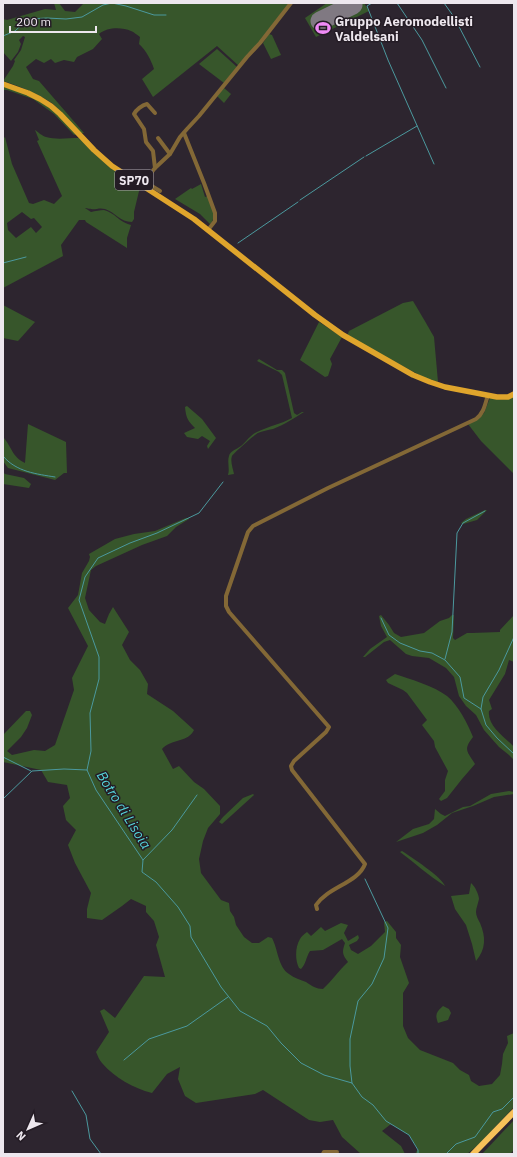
<svg xmlns="http://www.w3.org/2000/svg" width="517" height="1157" viewBox="0 0 517 1157" font-family="'IBM Plex Sans',sans-serif">
  <style>
    .green { fill: #37562b; fill-rule: evenodd }
    .lines { fill: none; stroke-linecap: round; stroke-linejoin: round }
    .stream { stroke: #4b999e; stroke-width: 1 }
    .runway { stroke: #807982; stroke-width: 19 }
    .minor { stroke: #836836; stroke-width: 4 }
    .major { stroke: #dfa52c; stroke-width: 5.5 }
    .highway { stroke: #f8c159; stroke-width: 6 }
    .labels { text-anchor: middle; dominant-baseline: central; stroke-width: 3; stroke-linejoin: round; paint-order: stroke }
    .shield { fill: #241c25; stroke: #b1aab2; stroke-width: 1 }
    .shield-label { font-size: 12px; font-weight: bold; fill: #ede7ee }
    .poi-label { font-size: 13px; font-weight: bold; fill: #ede7ee; stroke: #241c25; text-anchor: start }
    .water-label { font-size: 14px; font-style: italic; fill: #55d5d9; stroke: #241c25 }
  </style>
  <rect width="100%" height="100%" fill="#2d252f"/>
  <!-- green -->
  <g class="green">
    <path d="M54 3H59L65 11 75 12 84 3H289L263 38 239 66 217 46 153 97 142 79 154 69C151 60 146 50 139 44L140 37C137 35 134 32 131 31 122 27 107 27 99 34L102 39 93 49 77 57 74 62 64 60 55 63 51 59 44 63 36 59 26 67 33 79 39 81 84 133H80C71 123 62 112 52 103 40 95 17 85 3 81L13 66 15 61 14 60 21 50 25 37 23 36 19 40 21 44 18 52 11 61 3 52V19L7 20 45 9 56 10Z"/>
    <polygon points="327,3 364,3 369,11 316,37 305,18"/>
    <polygon points="269,34 272,35 281,55 271,59 263,43"/>
    <polygon points="217,49 237,67 224,83 199,64"/>
    <polygon points="5,87 31,96 56,112 77,134 74,135 54,114 33,99 7,90 3,90 3,88"/>
    <polygon points="224,88 231,94 224,103 217,96"/>
    <path d="M35 130C38 132 42 136 46 137 56 140 68 138 79 138L140 187 134 212V219L132 222C120 222 115 212 105 209 98 207 95 211 86 208H85L91 212C95 211 100 210 104 210 114 212 120 223 131 225L127 238V248L86 222 85 220H79L61 245 63 256 3 288V139L5 137 12 164 29 203 33 204 44 200 54 204 62 196 37 141 39 140ZM22 212 31 219 34 218 42 227 36 233 31 227 16 238 8 230 7 223Z"/>
    <path d="M201 184 205 197 208 196C211 205 218 217 210 224L200 214 175 199 191 188 192 189Z"/>
    <polygon points="413,301 426,323 434,337 438,382 425,378 347,336 349,331 403,303"/>
    <polygon points="3,305 35,322 18,341 3,338"/>
    <polygon points="319,322 342,337 330,359 332,364 328,376 325,377 300,360"/>
    <path d="M259 359 277 370H282L285 373 294 413 297 415 302 412H304C294 418 284 425 273 429 268 430 262 431 258 433 255 434 233 454 232 456 230 461 233 469 234 474L228 475C230 469 227 462 229 456 230 451 237 449 241 446 246 442 250 435 257 432 269 426 281 424 292 418L282 375 279 372 257 361Z"/>
    <path d="M514 397V474L481 441 468 424 484 413 490 398C499 400 505 400 514 397Z"/>
    <path d="M187 406 202 419 216 438 208 449 207 446 210 441 202 436 198 439 187 437 184 433 195 428C188 421 186 418 185 407Z"/>
    <path d="M28 424 66 442 67 473H64L55 480 8 468 3 461V437C12 447 12 457 25 463Z"/>
    <polygon points="3,472 5,474 24,478 31,484 29,488 3,484"/>
    <polygon points="485,510 487,510 477,520 463,524 461,523 466,519"/>
    <path d="M186 518H189V519L176 527 167 536 142 545 96 566 91 570 85 598 89 610 100 622 105 624 109 614 113 607 129 632 122 645 130 660 140 670 148 684 147 694 173 711 194 730C189 742 171 739 162 749L173 769 179 766 194 782 204 789 220 806V814L208 828 203 841 199 859 201 873 221 900 229 903 230 911 234 917 236 925 244 937 252 943H259L268 937 272 938C278 949 278 967 289 974 294 978 301 980 306 982 312 986 316 989 323 989 332 981 339 970 348 962 342 954 342 952 345 943L342 939 323 950 310 951C306 957 306 964 301 969L299 968C295 960 295 947 300 939 301 937 304 934 307 932L311 936 321 927 325 931 341 923 348 925 344 933 348 941 358 935 359 938 357 941 349 945 351 950 358 954 371 946 385 932 384 922 387 921 396 932V938L401 945 400 957 409 983 403 993V1026L408 1038 420 1050 453 1063 460 1070 469 1075 471 1081 479 1086 492 1084 500 1075 502 1064 503 1054 508 1043 507 1036 514 1033V1107L478 1145 467 1154H415L418 1149 409 1135 391 1124 382 1131 401 1146 405 1154H361L342 1137 333 1120 320 1122 309 1120 263 1090 255 1094 196 1103 185 1096 178 1079 180 1067 167 1074 152 1093C133 1088 115 1078 102 1063 99 1060 98 1056 96 1052L109 1032 100 1011 104 1009 115 1018 144 976 165 977 156 945 159 937 154 921 146 912V906L131 899 122 906 102 920 87 918V909L91 893 75 863 68 845 76 830 66 820 63 806 70 798 67 785 48 782 41 770 3 762V735L26 711H30L32 715 27 728 21 737 7 751 12 755 34 750 45 751 55 745 74 690 72 678 88 646 68 608 78 595 82 573 89 561 90 557 89 554 115 539 134 534 155 531Z"/>
    <path d="M381 615 389 625 394 633 401 637 424 633 440 621 449 618 452 615H454L453 638 455 640 467 633H472L500 632V630L514 615V662L509 660 505 674 489 700 492 709 489 711C487 726 505 737 514 747V760L509 755 499 747 484 730 476 715 466 706 459 696 454 677 446 668 429 658 412 656 406 654 390 640 384 642 365 657H363L370 649 387 637 381 626 379 616Z"/>
    <path d="M395 674C410 679 434 686 447 696 458 705 468 724 473 737 463 750 467 751 475 764L462 779 447 798 441 801 439 799 445 791V780L448 771 435 747 434 741 422 725 427 720 407 693 403 690 388 683 386 680Z"/>
    <polygon points="509,791 514,792 514,794 494,797 473,806 452,813 437,825 423,833 396,842 413,829 429,824 434,819 435,809 441,814 445,816 463,807 470,806 491,794"/>
    <polygon points="253,794 254,795 222,824 219,822 223,817 243,798"/>
    <path d="M402 851C411 857 442 877 445 886 429 876 415 863 400 852Z"/>
    <path d="M471 883C475 886 479 895 479 899 478 904 476 908 476 912 476 916 478 919 480 923 486 937 486 949 476 961L472 944 466 925 455 909 451 896 469 894Z"/>
    <path d="M443 1006 449 1009 451 1013 448 1020 438 1023C435 1015 436 1012 443 1006Z"/>
    <polygon points="514,1120 514,1150 510,1154 482,1154"/>
  </g>
  <g class="lines">
    <!-- stream -->
    <g class="stream">
      <polyline points="372,3 367,6 388,60 434,164"/>
      <polyline points="397,3 422,40 446,88"/>
      <polyline points="444,3 454,17 480,67"/>
      <polyline points="3,36 15,31 28,19 47,18 66,19 82,17 103,5 112,3 126,6 154,15 166,15"/>
      <polyline points="366,156 417,126"/>
      <polyline points="300,200 364,157"/>
      <polyline points="238,243 298,202"/>
      <polyline points="3,263 26,257"/>
      <path d="M3 456C16 472 37 474 55 477"/>
      <polyline points="223,482 199,513 157,533 130,543 98,558 85,577 79,600 99,657 99,679 90,713 91,751 87,770 96,790 143,860 142,872 156,882 178,907 190,926 191,937 221,987 240,1011 267,1026 281,1043 301,1063 324,1075 352,1083 362,1097 373,1105 386,1121 409,1135 418,1150 418,1154"/>
      <polyline points="381,618 389,635 400,643 420,651 432,653 445,660 460,677 464,698 481,709 486,725 497,738 514,754"/>
      <polyline points="445,659 452,632 457,533 463,523 485,511"/>
      <polyline points="481,709 483,697 499,670 514,637"/>
      <polyline points="3,757 31,771"/>
      <polyline points="3,799 32,771 64,769 87,770"/>
      <polyline points="143,860 172,830 197,795"/>
      <polyline points="124,1060 149,1039 187,1026 228,997"/>
      <polyline points="352,1083 350,1066 350,1039 358,1001 372,984 384,958 388,928 365,879"/>
      <polyline points="72,1091 86,1115 90,1139 101,1154"/>
      <polyline points="446,1154 456,1144 475,1137 493,1112 502,1109 514,1097"/>
    </g>
    <!-- runway -->
    <polyline class="runway" points="320,21 353,5"/>
    <!-- minor -->
    <g class="minor">
      <path d="M155 113 147 104C142 105 136 110 134 114L144 129 146 142 153 151 155 168"/>
      <polyline points="184,133 204,183 215,213 215,221 208,230"/>
      <polyline points="158,138 170,154"/>
      <polyline points="145,182 160,191"/>
      <polyline points="143,186 146,179 155,168 170,154 180,137 187,129 199,116 247,57 260,43 291,3"/>
      <path d="M317 909 316 905C328 887 358 883 365 864L292 770 291 766 294 761 326 732 329 727 229 612 226 606V596L248 532 253 526 328 488 476 419C484 413 485 404 488 395"/>
      <polyline points="323,1154 324,1152 337,1152"/>
    </g>
    <!-- major -->
    <polyline class="major" points="3,84 28,93 40,99 51,106 60,114 94,150 112,166 194,219 315,315 343,335 413,375 430,382 445,387 497,397 508,397 514,394"/>
    <!-- highway -->
    <polyline class="highway" points="473,1154 514,1112"/>
  </g>
  <!-- icons -->
  <defs>
    <g id="stadium-bare" transform="scale(1.2)"><path d="M0-5a6.5 5 0 1 0 0 10a6.5 5 0 1 0 0-10ZM-3.5-1.8h7v3.6h-7Z" fill="#f08bf6" stroke="#241c25" stroke-width="2.5" paint-order="stroke"/></g>
  </defs>
  <g fill-rule="evenodd">
    <use href="#stadium-bare" x="323" y="28"/>
  </g>
  <g class="labels">
    <!-- shield labels -->
    <rect class="shield" x="115" y="170" width="38" height="20" rx="3"/>
    <g class="shield-label">
      <text x="134" y="180">SP70</text>
    </g>
    <!-- poi labels -->
    <g class="poi-label">
      <text x="335" y="21">Gruppo Aeromodellisti<tspan x="335" dy="15">Valdelsani</tspan></text>
    </g>
    <!-- water labels -->
    <g class="water-label">
      <text transform="translate(124 810) rotate(58)">Botro di Lisoia</text>
    </g>
  </g>
  <!-- border -->
  <rect width="517" height="1157" fill="none" stroke="#ede7ee" stroke-width="8"/>
  <!-- north arrow -->
  <g transform="translate(28 1129) rotate(225)" stroke="#241c25" stroke-width="3" paint-order="stroke">
  <path d="M0-3L7 15L0 10L-7 15Z" fill="#ede7ee"/>
  <text y="-6" font-size="11" font-weight="bold" text-anchor="middle" fill="#ede7ee">N</text>
  </g>
  <!-- scale -->
  <path d="M10 26v6h86v-6" fill="none" stroke="#ede7ee" stroke-width="2"/>
  <text x="16" y="26" font-size="12" fill="#ede7ee" stroke="#241c25" stroke-width="3" paint-order="stroke">200 m</text>
</svg>
